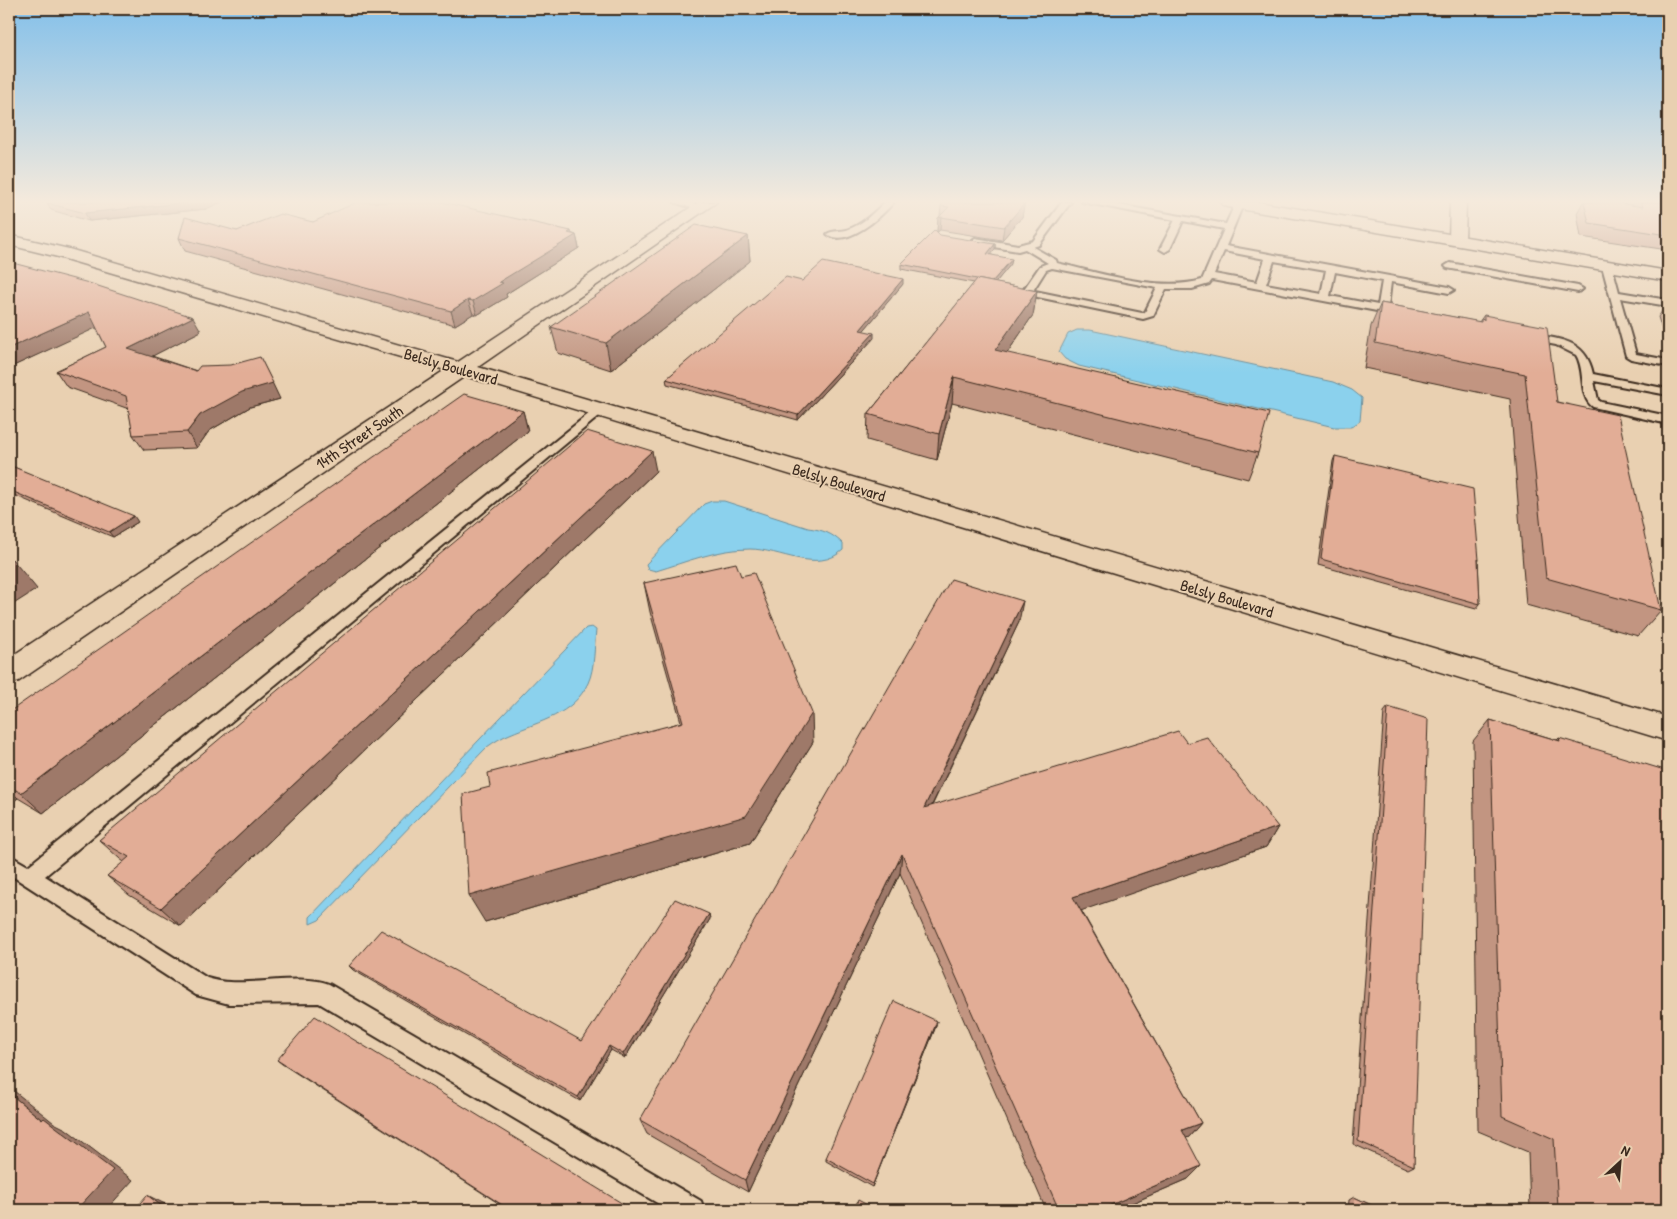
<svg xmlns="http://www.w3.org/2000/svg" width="1677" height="1219" viewBox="0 0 1677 1219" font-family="'Patrick Hand',sans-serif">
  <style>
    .water { fill: #8bd1ed; stroke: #6b8e9a }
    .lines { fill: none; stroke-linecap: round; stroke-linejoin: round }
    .service-casing { stroke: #3b2a1e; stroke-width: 4 }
    .minor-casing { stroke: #3b2a1e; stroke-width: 3 }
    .tertiary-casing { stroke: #3b2a1e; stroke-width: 3 }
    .service { fill: #e9d0b1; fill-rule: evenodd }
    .minor { fill: #e9d0b1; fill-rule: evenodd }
    .tertiary { fill: #e9d0b1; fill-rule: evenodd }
    .wall { fill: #c29581; stroke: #3b2a1e }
    .shaded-wall { fill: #9e7969; stroke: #3b2a1e }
    .building { fill: #e2ad96; stroke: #3b2a1e }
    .labels { text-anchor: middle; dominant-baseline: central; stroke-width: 4; stroke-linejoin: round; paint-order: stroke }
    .street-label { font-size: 16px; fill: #3b2a1e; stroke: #e9d0b1 }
  </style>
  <rect width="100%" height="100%" fill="#e9d0b1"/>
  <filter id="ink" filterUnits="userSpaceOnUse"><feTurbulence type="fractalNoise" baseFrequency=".02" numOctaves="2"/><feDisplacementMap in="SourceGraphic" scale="10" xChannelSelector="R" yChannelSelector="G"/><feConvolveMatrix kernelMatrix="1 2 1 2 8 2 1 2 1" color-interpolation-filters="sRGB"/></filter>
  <g filter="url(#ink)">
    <!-- water -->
    <g class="water">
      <polygon points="1077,330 1090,330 1333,382 1352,390 1362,398 1360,421 1351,427 1334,427 1079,366 1065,359 1059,352 1068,334"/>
      <path d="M712 501H724L808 528C823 530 832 533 843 544V550C817 574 780 549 750 549 717 549 686 562 656 571L648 569 646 564 704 504Z"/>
      <path d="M592 627 596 630C594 646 595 668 588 683 573 715 540 721 510 734 502 737 494 742 487 747L319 920 310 924V917L586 628Z"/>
    </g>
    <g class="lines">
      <!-- service casing -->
      <g class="service-casing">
        <g id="service">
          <polygon points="674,202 689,202 705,208 701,211"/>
          <path d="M885 202H894C882 216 846 249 827 234 832 230 842 232 849 229 863 224 874 212 885 202Z"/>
          <path d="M1062 202H1071L1039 245 1033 247 1056 260 1057 263C1100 273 1159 292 1202 280L1224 229 1183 221 1170 249 1165 252 1160 249 1175 220 1082 202H1102L1226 224 1236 202H1244L1226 246 1449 287 1454 290 1449 293 1391 282 1388 307 1402 310 1403 312 1398 315 1212 280 1209 284 1192 289H1166L1153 316 1143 319 1028 295 1024 289 1040 266 1048 263 1025 249 1018 251 975 244 971 241 975 238 1018 245 1033 241ZM1224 251 1265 259 1257 282 1214 274ZM1274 261 1326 270 1321 294 1266 284ZM1052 268 1157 288 1145 312 1142 313 1035 291 1034 289 1046 270ZM1335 272 1382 281 1378 305 1330 296Z"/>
          <polygon points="1450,263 1578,286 1583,289 1578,292 1447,268 1445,266"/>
          <polygon points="1607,263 1612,266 1619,292 1668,300 1668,306 1620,298 1636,354 1668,360 1668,366 1631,359 1626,356 1602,266"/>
          <path d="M1529 334C1559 339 1586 339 1593 374L1668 389V395L1594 381 1598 400 1601 402 1668 416V424L1593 407C1578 396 1586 371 1576 355L1556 345 1525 339 1524 337Z"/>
          <path d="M600 406 604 408 606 410 604 412 45 876 207 978C214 980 222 982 230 982 258 984 303 974 329 984L701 1201 704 1210H669L319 1003 229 1004 196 995 9 874V855L28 866 596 408Z"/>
        </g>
      </g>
      <!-- minor casing -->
      <g class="minor-casing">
        <g id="minor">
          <polygon points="699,202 717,202 478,367 1668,717 1668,741 465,376 19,681 9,684 9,658 445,370 58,257 9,245 9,235 69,249 458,362"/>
          <polygon points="1450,202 1466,202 1465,241 1463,244 1451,244 1449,241"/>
        </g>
      </g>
      <!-- tertiary casing -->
      <g class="tertiary-casing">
        <polygon id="tertiary" points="1221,202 1258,202 1668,271 1668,281 1228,207 1223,205"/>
      </g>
      <!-- service -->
      <use href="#service" class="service"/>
      <!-- minor -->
      <use href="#minor" class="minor"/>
      <!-- tertiary -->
      <use href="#tertiary" class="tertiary"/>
    </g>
    <!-- wall -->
    <g class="wall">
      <polygon points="1583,202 1613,202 1632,205 1634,202 1668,202 1668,250 1581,237 1577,213"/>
      <polygon points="47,203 206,209 89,221 51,210"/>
      <polygon points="1024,205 1023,207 1022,217 1002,240 940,230 937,232 938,218 940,216 941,206"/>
      <polygon points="313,222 571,231 571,233 576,235 579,248 506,294 507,297 477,315 473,314 455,325 185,251 179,238"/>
      <polygon points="748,236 750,261 611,370 558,353 551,327"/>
      <polygon points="995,244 995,249 990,254 1011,264 995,283 1037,291 1033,315 1007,353 1258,453 1248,479 952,403 937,460 867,440 868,414 974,283 901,269 901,264"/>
      <polygon points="9,262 201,331 152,356 280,399 250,407 209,431 197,448 144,450 133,435 129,409 67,387 56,371 106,347 96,327 9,368"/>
      <polygon points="802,281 903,284 863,331 874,338 798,420 667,384 666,379"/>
      <polygon points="1381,303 1479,322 1484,315 1557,402 1661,610 1638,636 1526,605 1510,399 1364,368 1371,326"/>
      <polygon points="1667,304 1668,305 1668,343 1666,343 1658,317"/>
      <polygon points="523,411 528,431 43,813 18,798 9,804 9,712"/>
      <polygon points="1335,456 1479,560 1478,562 1480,604 1476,609 1318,565 1333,461"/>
      <polygon points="9,465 138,522 113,537 9,493"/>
      <polygon points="656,471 181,926 129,895 107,876 124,862 120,859 99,840"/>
      <polygon points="741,576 813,742 750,843 485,922 490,787 681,722 650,612 644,583"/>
      <polygon points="1019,622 932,806 1187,743 1278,827 1266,847 1081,910 1201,1123 1189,1137 1186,1138 1188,1179 1116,1210 1046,1210 900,873 748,1192 647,1134 640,1120"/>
      <polygon points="1388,707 1414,1166 1408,1169 1353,1144 1384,712"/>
      <polygon points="1490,720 1557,740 1559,738 1668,1210 1530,1210 1528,1152 1478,1131 1473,741"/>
      <polygon points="709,914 710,919 625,1058 611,1050 580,1101 353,970 349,966 582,1041"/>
      <polygon points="936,1026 872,1187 826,1161 826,1158"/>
      <polygon points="277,1060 633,1210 509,1210 282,1064"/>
      <polygon points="1354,1197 1382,1210 1348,1210 1349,1200"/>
    </g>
    <!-- shaded-wall -->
    <g class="shaded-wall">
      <polygon points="192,202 222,202 206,209 89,221 85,213"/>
      <polygon points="1019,202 1025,202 1022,217 1002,240 1004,227"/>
      <polygon points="941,217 940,230 937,232 938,218"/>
      <polygon points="571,231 572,237 576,235 579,248 506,294 507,297 477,315 473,301 499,282"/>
      <polygon points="748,236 750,261 611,370 606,343"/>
      <polygon points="995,244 995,249 987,258 987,254"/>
      <polygon points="1012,259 1011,264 992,287 992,282"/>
      <polygon points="903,279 903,284 860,335 860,330"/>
      <polygon points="1037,291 1033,315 992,375 995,350"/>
      <polygon points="468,300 473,314 455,325 451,311"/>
      <polygon points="89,312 98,327 9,368 9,348"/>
      <polygon points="193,317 201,331 137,364 128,349"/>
      <polygon points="874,333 874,338 798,420 798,415"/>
      <polygon points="260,357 280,399 250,407 209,431 197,448 187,432 200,415"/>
      <polygon points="954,377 952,403 937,460 939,434"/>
      <polygon points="523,411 528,431 43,813 21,793"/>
      <polygon points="652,451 656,471 181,926 161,908"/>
      <polygon points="134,516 138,522 113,537 109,532"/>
      <polygon points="12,559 37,589 9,607 9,561"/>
      <polygon points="1023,601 1019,622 921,828 924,808"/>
      <polygon points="812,713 813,742 750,843 485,922 469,896"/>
      <polygon points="9,790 18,798 9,804"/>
      <polygon points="1278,827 1266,847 1066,916 1073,897"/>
      <polygon points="902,854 900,873 748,1192 745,1180"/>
      <polygon points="709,914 710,919 625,1058 623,1054"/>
      <polygon points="937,1021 936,1026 872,1187 873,1184"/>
      <polygon points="609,1046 611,1050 580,1101 578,1097"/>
      <polygon points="9,1087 54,1123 66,1129 133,1180 106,1210 76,1210 42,1120 9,1093"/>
      <polygon points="1201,1123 1189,1137 1170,1144 1182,1130"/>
      <polygon points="1201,1166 1188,1179 1116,1210 1099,1210"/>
      <polygon points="147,1195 167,1205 174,1210 167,1210"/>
    </g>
    <!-- building -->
    <g class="building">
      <polygon points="48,202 192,202 85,213 47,203"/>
      <polygon points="357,202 442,202 571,231 568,233 576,235 499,282 503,283 473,301 468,300 451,311 179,238 185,217 237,231 280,214 313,222"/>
      <polygon points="943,202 1019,202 1019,203 1024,204 1004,227 941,217 938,218 949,207 941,206"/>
      <polygon points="1584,202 1613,202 1643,207 1641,202 1668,202 1668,235 1589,223"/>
      <polygon points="696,225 748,236 606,343 551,327"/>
      <polygon points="935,230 940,235 995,244 987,254 1012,259 992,282 901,264"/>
      <polygon points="9,262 89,283 193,317 128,349 196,371 200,366 231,365 260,357 273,383 242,392 200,415 187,432 133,435 126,396 56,371 106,347 89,312 9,348"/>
      <polygon points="823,262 903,279 860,330 874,333 798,415 666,379 786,277 802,281"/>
      <polygon points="977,279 1037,291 995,350 1269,413 1258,453 954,377 939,434 868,414"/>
      <polygon points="1381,303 1481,322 1481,319 1484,320 1484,315 1547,327 1557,402 1618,415 1661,610 1546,578 1525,374 1375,343"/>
      <polygon points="464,394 523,411 21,793 9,786 9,712"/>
      <polygon points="587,431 652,451 161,908 107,876 129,857 99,840"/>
      <polygon points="1335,456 1473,489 1479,560 1478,559 1480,604 1321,559"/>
      <polygon points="9,465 134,516 109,532 9,490"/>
      <polygon points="736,563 741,576 754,573 812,713 746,816 469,896 463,794 490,787 488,773 683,722 644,583"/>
      <polygon points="951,579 1023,601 924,808 1178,731 1187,743 1207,737 1278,827 1073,897 1201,1123 1182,1130 1201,1166 1099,1210 1059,1210 902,854 745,1180 640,1120"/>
      <polygon points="1388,707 1428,719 1414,1166 1358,1141"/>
      <polygon points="1490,720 1560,741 1559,738 1668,771 1668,1210 1563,1210 1558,1208 1554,1139 1502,1116"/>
      <polygon points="675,899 709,914 623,1054 609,1046 578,1097 349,966 381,930 582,1041"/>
      <polygon points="894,1001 937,1021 873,1184 826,1158"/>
      <polygon points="315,1016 633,1210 510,1210 277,1060"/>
      <polygon points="9,1093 42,1120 44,1118 113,1170 76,1210 9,1210"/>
      <polygon points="147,1195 167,1210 134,1210"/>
      <polygon points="1354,1197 1382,1210 1353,1210"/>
      <polygon points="858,1200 877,1210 854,1210"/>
    </g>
  </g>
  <!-- sky -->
  <linearGradient id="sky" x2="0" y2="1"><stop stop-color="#83c0ea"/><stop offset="0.54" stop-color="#f5eadc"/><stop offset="1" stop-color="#f5eadc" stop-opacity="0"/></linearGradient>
  <rect width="1677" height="373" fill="url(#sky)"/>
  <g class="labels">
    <!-- street labels -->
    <g class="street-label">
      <text transform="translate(451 366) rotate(16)">Belsly Boulevard</text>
      <text transform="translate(359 437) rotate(-34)">14th Street South</text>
      <text transform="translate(839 482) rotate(17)">Belsly Boulevard</text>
      <text transform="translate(1227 598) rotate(17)">Belsly Boulevard</text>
    </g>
  </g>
  <!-- margin -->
  <rect width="1677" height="1219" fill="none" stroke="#e9d0b1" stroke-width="30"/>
  <rect x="15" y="15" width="1647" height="1189" fill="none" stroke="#3b2a1e" stroke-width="2" filter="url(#ink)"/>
  <!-- north arrow -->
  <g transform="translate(1620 1162) rotate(26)" stroke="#e9d0b1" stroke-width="4" paint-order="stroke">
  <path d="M0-4L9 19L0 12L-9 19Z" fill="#3b2a1e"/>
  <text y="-8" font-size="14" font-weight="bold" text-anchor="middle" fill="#3b2a1e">N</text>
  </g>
</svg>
